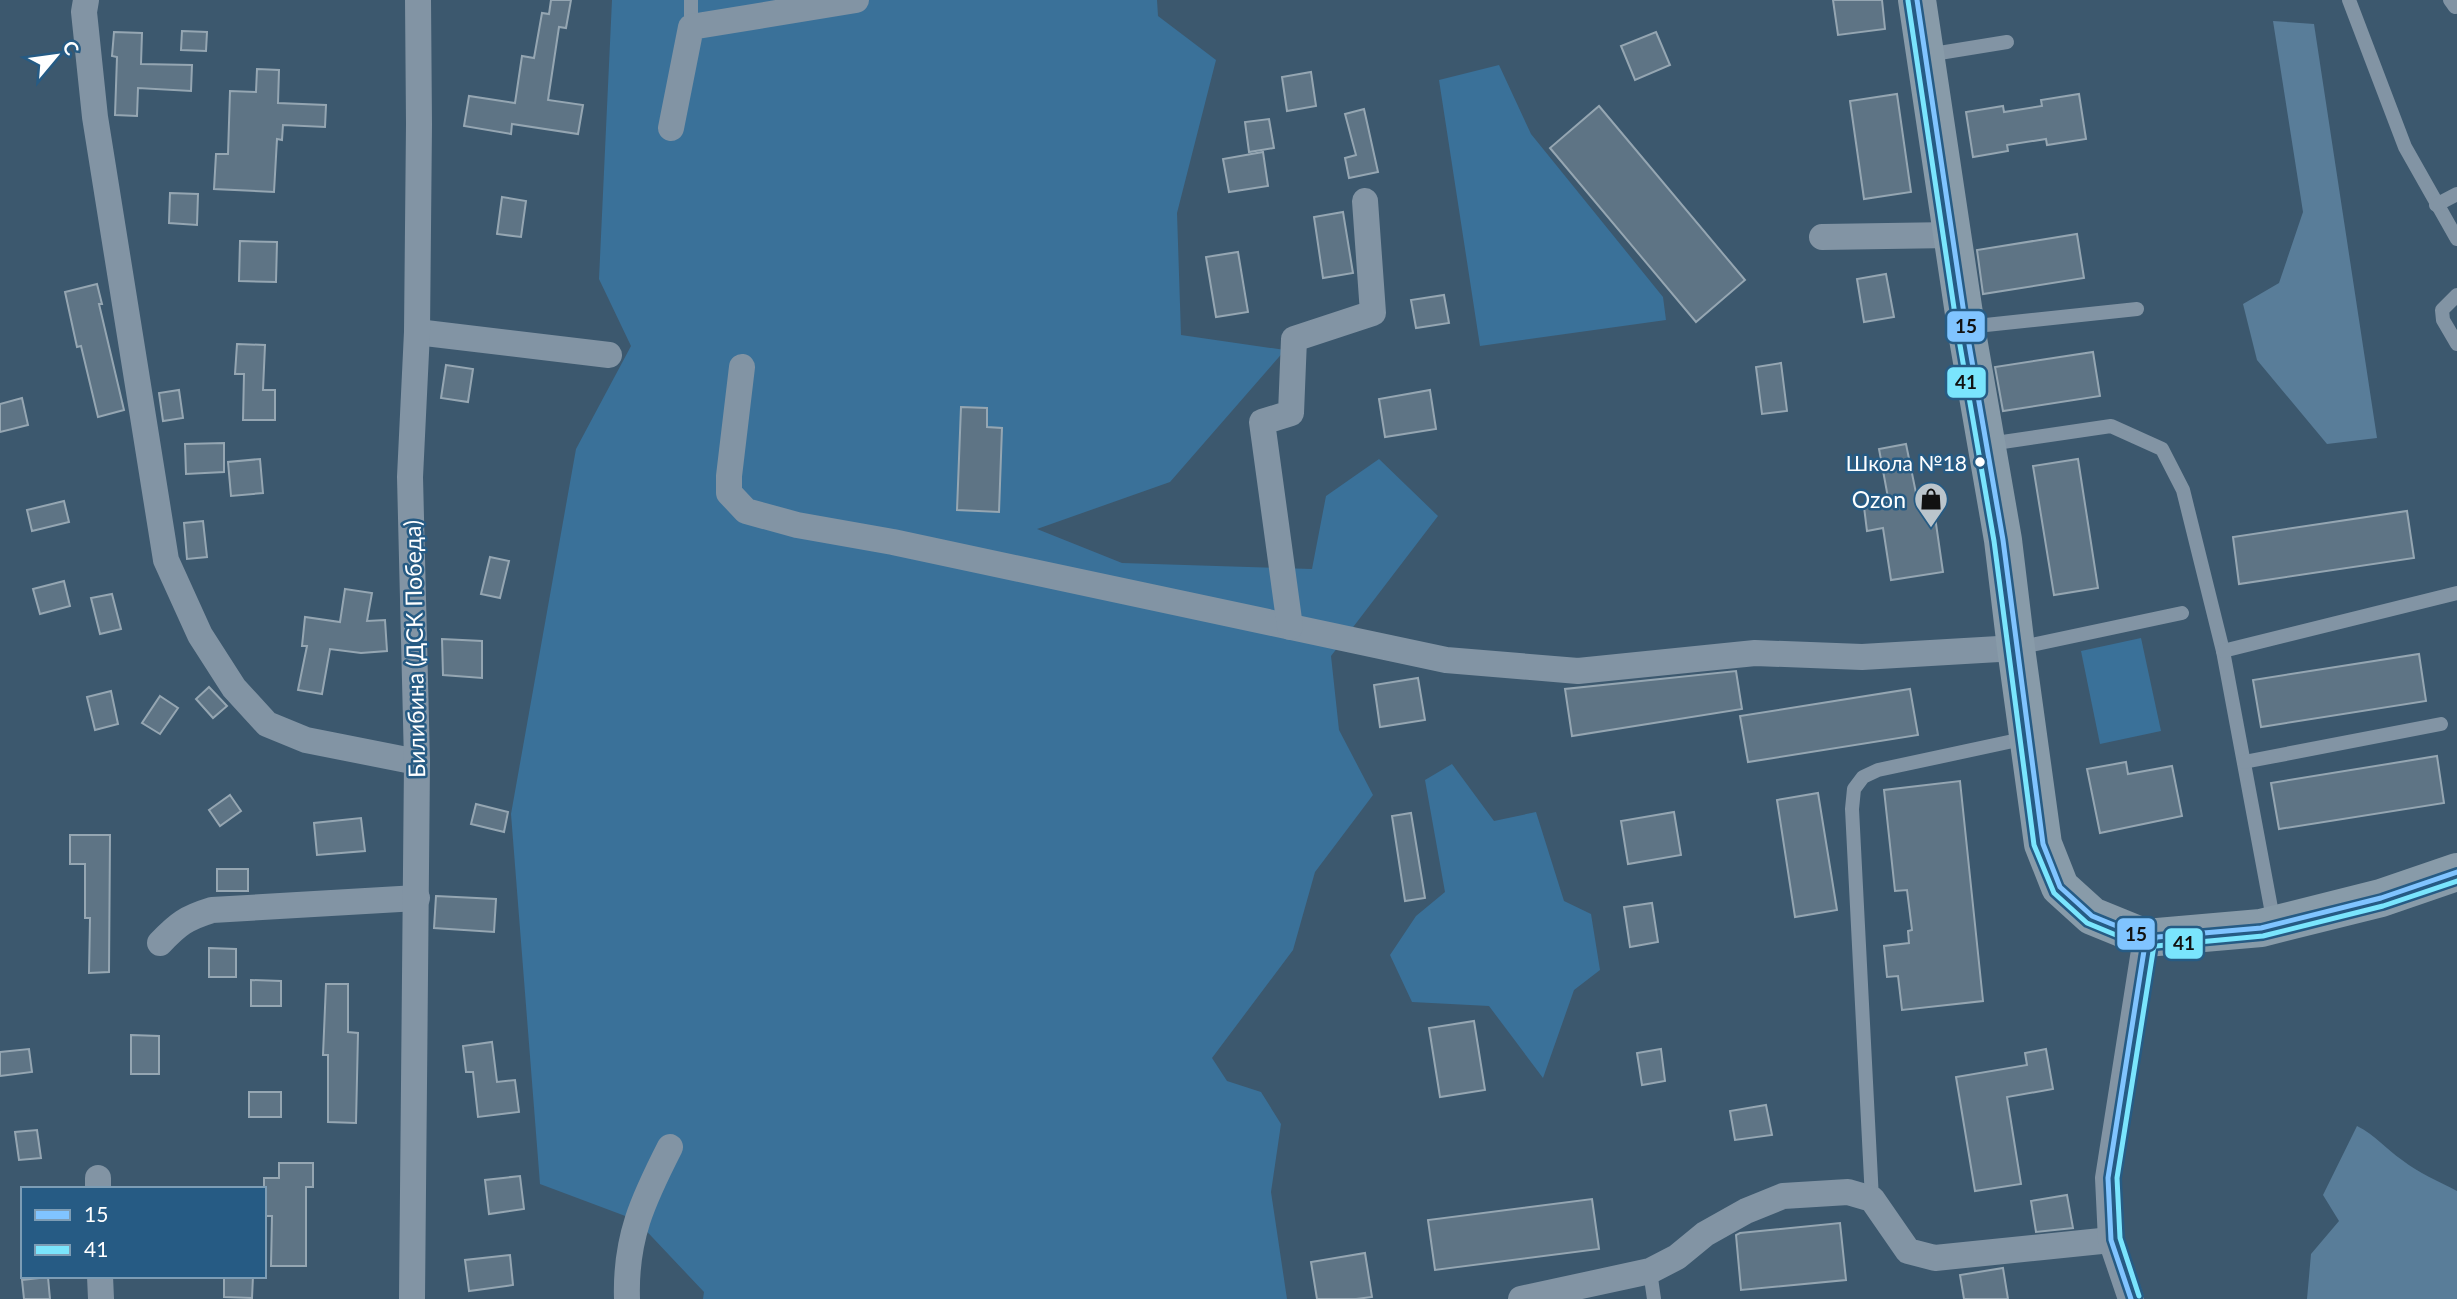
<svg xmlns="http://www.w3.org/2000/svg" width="2457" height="1299" viewBox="0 0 2457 1299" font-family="Lato,sans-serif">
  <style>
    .green { fill: #3a7199 }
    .water { fill: #597d99 }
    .building { fill: #5e7485; stroke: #95a6b2; stroke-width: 2 }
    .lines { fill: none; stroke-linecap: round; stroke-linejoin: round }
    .lane { stroke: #8294a4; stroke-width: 14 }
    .street { stroke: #8294a4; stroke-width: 26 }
    .secondary { stroke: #889ba9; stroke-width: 38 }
    .bus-1-casing { stroke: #265b84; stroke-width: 10 }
    .bus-2-casing { stroke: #265b84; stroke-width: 10 }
    .bus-1 { stroke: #80c4ff; stroke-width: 5 }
    .bus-2 { stroke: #7ae5fd; stroke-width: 5 }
    .bus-dot { fill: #fff; stroke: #265b84; stroke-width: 2.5 }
    .labels { text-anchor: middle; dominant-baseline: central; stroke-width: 5; stroke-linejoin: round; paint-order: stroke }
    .bus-label { font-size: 21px; fill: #fff; stroke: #265b84; text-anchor: end }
    .poi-label { font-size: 23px; fill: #fff; stroke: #265b84; text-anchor: end }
    .street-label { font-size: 23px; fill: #fff; stroke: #265b84 }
    .line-badge { stroke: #265b84; stroke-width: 2.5 }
    .pale-badge-label { font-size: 19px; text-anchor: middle; font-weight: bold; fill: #111 }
  </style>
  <rect width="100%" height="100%" fill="#3c586e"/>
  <!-- green -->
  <g class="green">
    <polygon points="612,0 1157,0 1158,16 1216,60 1177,213 1181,335 1285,350 1170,482 1037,529 1122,563 1312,569 1326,496 1379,459 1438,516 1331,656 1339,730 1373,795 1315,872 1293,950 1212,1058 1227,1081 1261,1092 1281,1124 1271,1192 1287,1299 703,1299 704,1292 636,1220 540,1184 511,814 576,449 631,346 599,279"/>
    <polygon points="1499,65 1531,134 1663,297 1666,320 1480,346 1439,80"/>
    <polygon points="2141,638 2161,731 2100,744 2081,651"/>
    <polygon points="1452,764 1494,821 1536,812 1564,901 1591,914 1600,970 1574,990 1543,1078 1489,1006 1412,1002 1390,955 1416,916 1445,892 1425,780"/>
  </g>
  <!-- water -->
  <g class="water">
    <polygon points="2273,21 2314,24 2377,438 2327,444 2257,360 2243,304 2279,283 2303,212"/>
    <path d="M2357 1126C2375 1135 2386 1149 2402 1160 2419 1173 2438 1181 2457 1191V1299H2307L2311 1254 2339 1221 2323 1195Z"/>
  </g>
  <!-- building -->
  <g class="building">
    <polygon points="551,0 571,0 566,28 559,27 548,100 583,105 578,134 512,124 511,134 464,126 469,96 515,103 522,56 534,58 542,13 549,14"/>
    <polygon points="1833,0 1882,0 1885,29 1838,35"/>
    <polygon points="182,31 207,32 206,51 181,50"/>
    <polygon points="114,32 142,33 141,64 192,65 191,91 138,88 137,116 115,115 117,57 112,56"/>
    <polygon points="1656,32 1670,65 1635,80 1621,46"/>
    <polygon points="257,69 279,70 278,103 326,105 325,127 283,125 282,140 277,139 274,192 214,189 216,154 228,154 230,91 256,92"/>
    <polygon points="1311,72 1316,106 1287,111 1282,77"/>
    <polygon points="1897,94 1911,192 1864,199 1850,101"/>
    <polygon points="2079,94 2086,139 2047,145 2046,139 2007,145 2008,151 1973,157 1966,112 2003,106 2004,112 2042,106 2041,100"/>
    <polygon points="1599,106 1745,280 1696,322 1550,148"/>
    <polygon points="1364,109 1378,172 1349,178 1345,158 1356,155 1345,114"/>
    <polygon points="1269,119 1274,148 1249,152 1245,122"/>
    <polygon points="1263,152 1268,186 1229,192 1223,159"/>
    <polygon points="170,193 198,194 197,225 169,223"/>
    <polygon points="502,197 526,201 521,237 497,234"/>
    <polygon points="1343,212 1353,273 1323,278 1314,217"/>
    <polygon points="2077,234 2084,278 1983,294 1977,250"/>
    <polygon points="240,241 277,242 276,282 239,281"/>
    <polygon points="1238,252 1248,312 1216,317 1206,257"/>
    <polygon points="1886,274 1894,317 1864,322 1857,279"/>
    <polygon points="97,284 102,304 99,304 124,410 98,417 81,346 77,347 65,292"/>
    <polygon points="1444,295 1449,323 1416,328 1411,300"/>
    <polygon points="237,344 265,345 263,390 275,390 275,420 243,420 244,374 235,374"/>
    <polygon points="2093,352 2100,396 2003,411 1995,367"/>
    <polygon points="1781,363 1787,411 1762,414 1756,367"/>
    <polygon points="446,365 473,369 468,402 441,398"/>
    <polygon points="179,390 183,418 163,421 159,393"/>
    <polygon points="1430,390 1436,429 1385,437 1379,399"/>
    <polygon points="22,398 28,425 0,432 0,404"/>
    <polygon points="961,407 987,408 987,427 1002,428 999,512 957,510"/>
    <polygon points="224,443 224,472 186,474 185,444"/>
    <polygon points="1906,444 1917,498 1932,496 1943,572 1891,580 1883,528 1867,531 1864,507 1889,503 1879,449"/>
    <polygon points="260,459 263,493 231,496 228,462"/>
    <polygon points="2078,459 2098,588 2054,595 2033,466"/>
    <polygon points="64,501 69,522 32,531 27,510"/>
    <polygon points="2407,511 2414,558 2239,584 2233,537"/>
    <polygon points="203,521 207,557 187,559 184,523"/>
    <polygon points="490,557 509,561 500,598 481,594"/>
    <polygon points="64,581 70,606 40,614 33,589"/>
    <polygon points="345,589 372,593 367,621 385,620 387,651 361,653 330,649 322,694 298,690 307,646 302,646 305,617 340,622"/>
    <polygon points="112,594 121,629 100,634 91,598"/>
    <polygon points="442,639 482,641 482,678 443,675"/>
    <polygon points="2419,654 2426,701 2261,727 2253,680"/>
    <polygon points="1736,671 1742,709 1572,736 1565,689"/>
    <polygon points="1418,678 1425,720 1380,727 1374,685"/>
    <polygon points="209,687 227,706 213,718 196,699"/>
    <polygon points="1910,689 1918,735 1748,762 1740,716"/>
    <polygon points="111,691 118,724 95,730 87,697"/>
    <polygon points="160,696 178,708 160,734 142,723"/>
    <polygon points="2437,756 2444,803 2279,829 2271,783"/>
    <polygon points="2126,762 2128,774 2172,766 2182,816 2100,833 2087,769"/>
    <polygon points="1960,781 1983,1001 1902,1010 1898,976 1887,977 1884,946 1909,943 1908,931 1912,930 1907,890 1895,891 1884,790"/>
    <polygon points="1818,793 1837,910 1795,917 1777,800"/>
    <polygon points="230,795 241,811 220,826 209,810"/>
    <polygon points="476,804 508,812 504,832 471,824"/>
    <polygon points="1674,812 1681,855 1628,864 1621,821"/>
    <polygon points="1411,813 1425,898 1405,901 1392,816"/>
    <polygon points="361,818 365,851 317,855 314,823"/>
    <polygon points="70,835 110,835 109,972 89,973 90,918 85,918 85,864 70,864"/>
    <rect x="217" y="869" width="31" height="22"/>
    <polygon points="436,896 496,899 494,932 434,928"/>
    <polygon points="1652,903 1658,942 1630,947 1624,907"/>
    <polygon points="209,948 236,949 236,977 209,977"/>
    <polygon points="251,980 281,981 281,1006 251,1006"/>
    <polygon points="326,984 348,984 348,1032 358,1033 356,1123 328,1122 328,1055 323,1055"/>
    <polygon points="1474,1021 1485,1090 1440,1097 1429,1028"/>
    <polygon points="131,1035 159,1036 159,1074 131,1074"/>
    <polygon points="492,1042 497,1082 515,1080 519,1112 478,1117 473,1072 466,1072 463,1046"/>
    <polygon points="29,1049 32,1072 0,1076 0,1052"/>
    <polygon points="1661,1049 1665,1081 1642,1085 1637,1053"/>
    <polygon points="2046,1049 2053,1089 2007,1097 2021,1184 1975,1191 1956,1077 2027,1065 2025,1053"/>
    <rect x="249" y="1092" width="32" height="25"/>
    <polygon points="1766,1105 1772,1135 1735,1140 1730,1111"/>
    <polygon points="37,1130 41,1158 19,1160 15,1132"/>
    <polygon points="279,1163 313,1163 313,1187 306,1187 306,1266 271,1266 272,1216 264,1216 264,1178 279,1178"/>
    <polygon points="520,1176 524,1209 489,1214 485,1180"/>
    <polygon points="2067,1195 2073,1228 2036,1232 2031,1201"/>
    <polygon points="1592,1199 1599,1249 1435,1270 1428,1220"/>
    <polygon points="1840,1223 1846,1280 1741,1290 1736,1235 1740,1233"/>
    <polygon points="1365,1253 1372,1297 1356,1299 1317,1299 1311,1262"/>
    <polygon points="510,1255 513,1285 469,1291 465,1260"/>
    <polygon points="2003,1268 2008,1299 1964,1299 1960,1275"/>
    <polygon points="224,1276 253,1276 252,1298 224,1297"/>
    <polygon points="48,1277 50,1299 24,1299 22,1280"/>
  </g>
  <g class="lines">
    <!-- lane -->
    <g class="lane">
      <polyline points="691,0 691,27"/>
      <polyline points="2349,0 2405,147 2457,239"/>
      <polyline points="2450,0 2455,7 2457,6"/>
      <polyline points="1927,55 2007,42"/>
      <polyline points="2436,205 2457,194"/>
      <polyline points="2457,295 2442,310 2443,320 2457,344"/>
      <polyline points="1967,327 2137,309"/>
      <polyline points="1989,444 2111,426 2162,449 2183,490 2223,651 2274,924"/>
      <polyline points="2017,648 2182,613"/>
      <polyline points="2223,651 2457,593"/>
      <polyline points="2244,762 2441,724"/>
      <polyline points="1872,1199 1852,809 1854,789 1863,777 1878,770 2027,738"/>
      <polyline points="1650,1271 1654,1299"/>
    </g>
    <!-- street -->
    <g class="street">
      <polyline points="86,0 84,12 95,117 166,560 200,635 234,688 267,724 306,740 417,762"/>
      <polyline points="671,128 691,27 856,0"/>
      <polyline points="1822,237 1952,235"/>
      <polyline points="417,332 609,355"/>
      <polyline points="742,367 729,476 729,493 746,511 797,525 893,542 1446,660 1578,671 1755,653 1862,657 2016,648"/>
      <polyline points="1290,627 1262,422 1291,413 1294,339 1373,313 1365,201"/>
      <path d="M160 943C178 924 186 918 212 910L417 898"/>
      <polyline points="98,1178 98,1189"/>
      <polyline points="100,1276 101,1299"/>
      <polyline points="412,1299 417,762 410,477 417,332 419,124 418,0"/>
      <path d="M627 1299C625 1238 643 1200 670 1147"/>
      <polyline points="1521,1299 1650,1271 1677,1257 1705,1234 1746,1211 1783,1196 1848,1192 1872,1199 1908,1251 1935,1258 2111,1240"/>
      <polyline points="2131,1299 2111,1240 2108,1178 2146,938"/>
    </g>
    <!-- secondary -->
    <polyline class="secondary" points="1917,0 1966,327 2003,540 2016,648 2043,844 2060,887 2092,916 2146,938 2261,928 2381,898 2457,872"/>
    <!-- bus-1 casing -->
    <g class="bus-1-casing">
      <g id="bus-1">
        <polyline points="1917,0 1966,327 2003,540 2043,844 2060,887 2092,916 2146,938 2261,928 2381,898 2457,872"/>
        <polyline points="2131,1299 2111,1240 2108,1178 2146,938"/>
      </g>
    </g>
    <!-- bus-2 casing -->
    <g class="bus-2-casing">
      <g id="bus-2">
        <polyline points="1908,1 1957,328 1994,541 2034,845 2054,893 2087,923 2145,947 2263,936 2383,906 2457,881"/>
        <polyline points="2139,1296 2120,1238 2117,1178 2155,939"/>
      </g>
    </g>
    <!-- bus-1 -->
    <use href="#bus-1" class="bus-1"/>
    <!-- bus-2 -->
    <use href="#bus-2" class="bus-2"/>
  </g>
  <!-- icons -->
  <defs>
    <g id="shop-pin" transform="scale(1.75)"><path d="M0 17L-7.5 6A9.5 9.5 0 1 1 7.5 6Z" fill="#bbc5cc" stroke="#265b84"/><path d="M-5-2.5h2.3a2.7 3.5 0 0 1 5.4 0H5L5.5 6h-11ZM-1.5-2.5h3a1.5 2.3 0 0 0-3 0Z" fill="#111"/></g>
  </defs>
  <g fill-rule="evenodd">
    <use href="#shop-pin" x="1931" y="499"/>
  </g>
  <!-- markers -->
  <circle class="bus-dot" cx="1980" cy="462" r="6"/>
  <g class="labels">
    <!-- bus labels -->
    <g class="bus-label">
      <text x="1967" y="462">Школа №18</text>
    </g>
    <!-- poi labels -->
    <g class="poi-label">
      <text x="1906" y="499">Ozon</text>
    </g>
    <!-- street labels -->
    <g class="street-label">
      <text transform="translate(414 649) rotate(-91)">Билибина (ДСК Победа)</text>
    </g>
  </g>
  <g class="line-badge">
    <rect x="1946" y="310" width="40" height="33" rx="7" fill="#80c4ff"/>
    <rect x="1946" y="366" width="41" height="33" rx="7" fill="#7ae5fd"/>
    <rect x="2116" y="917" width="40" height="34" rx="7" fill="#80c4ff"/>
    <rect x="2164" y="927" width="40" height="33" rx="7" fill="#7ae5fd"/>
  </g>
  <g class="pale-badge-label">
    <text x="1966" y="333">15</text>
    <text x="1966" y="389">41</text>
    <text x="2136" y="941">15</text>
    <text x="2184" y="950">41</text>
  </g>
  <!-- legend -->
  <rect x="21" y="1187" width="245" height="91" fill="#265b84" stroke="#7d9db5" stroke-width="2"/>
  <rect x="35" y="1210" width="35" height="10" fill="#80c4ff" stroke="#7d9db5" stroke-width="2"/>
  <text x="84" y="1222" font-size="21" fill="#ffffff">15</text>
  <rect x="35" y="1245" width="35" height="10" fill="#7ae5fd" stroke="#7d9db5" stroke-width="2"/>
  <text x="84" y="1257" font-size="21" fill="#ffffff">41</text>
  <!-- north arrow -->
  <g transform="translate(56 56) rotate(61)" stroke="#265b84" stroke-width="5" paint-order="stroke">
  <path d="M0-5L12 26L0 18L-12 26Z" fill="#ffffff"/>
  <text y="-10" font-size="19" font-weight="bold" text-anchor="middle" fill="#ffffff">С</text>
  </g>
</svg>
